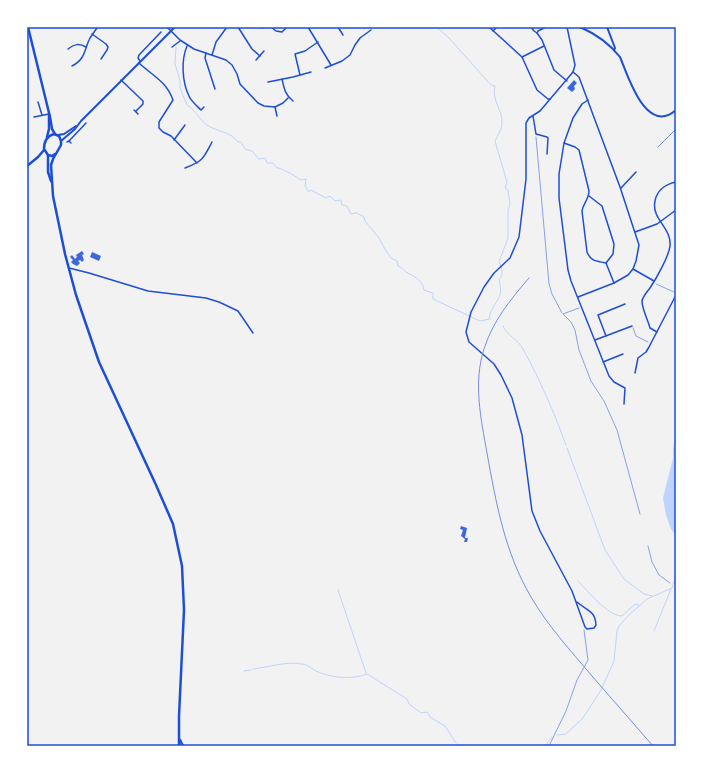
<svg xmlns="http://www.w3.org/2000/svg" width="703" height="773" viewBox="0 0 703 773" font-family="Helvetica,sans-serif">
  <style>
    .water { fill: #bfd3fe }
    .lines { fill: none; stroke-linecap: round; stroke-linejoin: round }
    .stream { stroke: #bfd3fe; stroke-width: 1 }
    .building { fill: #3d67dc }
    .path { stroke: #1d4ed8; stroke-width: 0.5 }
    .minor { stroke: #1d4ed8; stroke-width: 1.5 }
    .tertiary { stroke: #1d4ed8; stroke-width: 2 }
    .secondary { stroke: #1d4ed8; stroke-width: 2 }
    .primary { stroke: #1d4ed8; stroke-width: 2.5 }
    .rail { stroke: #7290e2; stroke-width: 1 }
    .neatline { fill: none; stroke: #1d4ed8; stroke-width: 1.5 }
  </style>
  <rect width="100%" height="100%" fill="#f2f2f2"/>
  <!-- water -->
  <polygon class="water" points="676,433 676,536 671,529 666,515 663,498 673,458 673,448"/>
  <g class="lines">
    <!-- stream -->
    <g class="stream">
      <path d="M439 29 449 38 491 85 495 86C491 100 503 110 502 123 502 129 498 135 495 141L507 182 505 188 508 190 510 204 508 210V238L499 262C502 269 504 274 499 280 505 300 492 302 489 318"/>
      <path d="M176 47 175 64 180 80V88L187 105C196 110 199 120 207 125 217 132 230 131 238 142H241L245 149 252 151 259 159 265 158 267 163H273L277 168H279L290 173 301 180 306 179 305 186 309 192 311 190 326 198 330 196 335 201 341 200 342 205 347 206 351 214 357 213 364 217 365 221 379 238 386 251 391 258 397 261 398 266C402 267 403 270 406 272 414 277 422 279 424 290L433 293V299L480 321 490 319"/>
      <path d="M503 326C507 336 518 339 523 349 540 380 554 412 566 445"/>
      <polyline points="567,448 605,550 624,579 644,594 652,596"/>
      <path d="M578 581C588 591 608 616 622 616L635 604 639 605"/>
      <polyline points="338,590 366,673"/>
      <polyline points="654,631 671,589"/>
      <path d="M253 669C269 667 287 661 302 664 307 664 312 669 316 671 331 678 351 680 367 674L407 699 409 704 421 713 427 712 430 717 445 726 456 743"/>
      <polyline points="244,671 251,670"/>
      <polyline points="557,735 566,734 583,718 601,690 614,661 617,631 619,626 628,616 647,599 672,588 676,576"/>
      <polyline points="458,744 460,746"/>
      <polyline points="545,746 552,737"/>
    </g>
  </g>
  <!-- building -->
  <g class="building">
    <polygon points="574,80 577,83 574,86 575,89 572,92 567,88"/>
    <polygon points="82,251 84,254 82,255 84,260 82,262 80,260 78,261 80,263 77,266 73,264 71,262 73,260 70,257 72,255 75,259 77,257 76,255"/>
    <polygon points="92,252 101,256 99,261 90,257"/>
    <polygon points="461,526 467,528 465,538 468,538 467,542 464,542 465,539 461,536 463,530 460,529"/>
  </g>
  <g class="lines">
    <!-- path -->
    <g class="path">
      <polyline points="536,137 549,284 552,294 562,313"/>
      <polyline points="656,284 674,292"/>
      <polyline points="579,308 563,314 571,322 575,330 579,350 591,381 604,401 617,430 640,514"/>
      <polyline points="633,328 636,336 648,342"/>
      <polyline points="648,546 652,562 659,575 670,583"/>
      <polyline points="549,746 566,711 577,680 588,660 584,630"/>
    </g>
    <!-- minor -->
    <g class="minor">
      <polyline points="167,27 180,40 194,49 226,60 232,65 237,74 240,84 258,103 264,106 275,107 283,103 288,98"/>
      <polyline points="238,27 252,49 260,56"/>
      <polyline points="271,27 276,31 282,32 287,27"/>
      <polyline points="308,27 331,65"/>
      <polyline points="338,27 343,35"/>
      <polyline points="489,27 522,57 537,90 548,99 550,99"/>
      <polyline points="531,27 534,31 537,33 542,40 554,70 567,81"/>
      <path d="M567 27 575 65 573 72 540 111 529 118 526 123V179L519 237 510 258 494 273 484 287 471 312 466 332 469 342 494 364 501 375 512 398 522 435 532 511 540 531 572 591 585 627 587 629 594 628 596 625C595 610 587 611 577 602"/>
      <polyline points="262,28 264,27"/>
      <polyline points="493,31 497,27"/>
      <polyline points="537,33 538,31 546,27"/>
      <polyline points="92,34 106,44 108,47 107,50 101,59"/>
      <path d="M187 46C181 60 182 82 189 96 191 101 197 106 201 110L204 107"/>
      <polyline points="172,47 180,41"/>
      <path d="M68 49C74 44 79 43 86 47"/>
      <polyline points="206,53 205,58 215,89"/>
      <polyline points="212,55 216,42 227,27"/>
      <polyline points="522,57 544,46"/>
      <polyline points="256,60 264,51"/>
      <polyline points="140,61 138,58 139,55 161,32"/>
      <path d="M139 63C153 76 166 81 173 100L159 122V128L163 132 171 136 197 163"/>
      <path d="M72 66C86 59 84 49 90 38 93 34 95 30 98 27"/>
      <polyline points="325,68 342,61 350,55 355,45 360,38 371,30"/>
      <polyline points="573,72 579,77 592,112 620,187 639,245 636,261 633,269 628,275 614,283 578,297"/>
      <polyline points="300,75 295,54 305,51 318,42"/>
      <path d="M282 79C284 88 285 95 293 101"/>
      <polyline points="121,80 143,101 143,104 136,111"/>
      <polyline points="268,82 293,77 311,72"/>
      <polyline points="588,100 582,104 573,118 564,143 559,174 559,198 568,270 571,281 609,376 614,382 625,388 624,404"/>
      <polyline points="38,102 42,115"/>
      <polyline points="275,107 277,116"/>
      <polyline points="134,110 138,114"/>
      <polyline points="533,116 536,134 547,137 548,138 547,154"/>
      <polyline points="34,117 49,114"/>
      <polyline points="174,140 185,125"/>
      <polyline points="69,141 86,123"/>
      <polyline points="67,142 69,141 71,143"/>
      <path d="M564 143 575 147 579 150 589 191C589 199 583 204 582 211L587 252C591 262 597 261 606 263L614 283"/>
      <path d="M185 168C203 161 203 159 212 142"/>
      <polyline points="621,188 636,172"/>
      <polyline points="589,196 602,206 614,244 613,254 606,263"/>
      <polyline points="635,232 657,224 676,210"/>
      <polyline points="69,268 89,273 148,291 206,298 219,302 238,311 253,333"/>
      <polyline points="633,269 654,281"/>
      <path d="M657 332 650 328C648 320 642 309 642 301 643 296 647 292 650 288 656 279 669 256 670 246 672 228 651 219 655 201 657 190 666 184 676 182"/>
      <polyline points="606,336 598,315 625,304"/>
      <polyline points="595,340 632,326"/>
      <polyline points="603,362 623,354"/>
      <polyline points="635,373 638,358 646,352 649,347 676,295"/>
    </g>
    <!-- tertiary -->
    <g class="tertiary">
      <path d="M580 27C596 34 609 43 620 57 628 76 646 136 676 110"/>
      <polyline points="607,27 615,48 614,50"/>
    </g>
    <!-- secondary -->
    <g class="secondary">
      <polyline points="58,135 64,134 76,126"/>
      <polyline points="61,141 75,129 81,121 175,27"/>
    </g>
    <!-- primary -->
    <g class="primary">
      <polyline points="28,27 50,117 52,129 55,134"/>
      <polyline points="47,137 49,129 49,114"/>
      <path d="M55 154 52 156 48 155 44 149C44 142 47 136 54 134L59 136 61 141V145L53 159 51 165 53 196 65 254 76 295 99 362 156 485 173 524 182 566 184 610 179 716V746"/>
      <polyline points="48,155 48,172 51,181"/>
      <polyline points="27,166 38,157 44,150"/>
      <polyline points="180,740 183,746"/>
    </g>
    <!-- rail -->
    <g class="rail">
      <polyline points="658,147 676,129"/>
      <path d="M529 278C510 300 493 321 484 349 473 383 481 419 487 453 496 503 505 553 531 597 548 626 570 650 592 676 612 699 633 723 653 746"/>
    </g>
  </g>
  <!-- border -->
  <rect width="703" height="773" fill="none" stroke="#ffffff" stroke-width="56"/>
  <rect x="28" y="28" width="647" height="717" class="neatline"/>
</svg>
